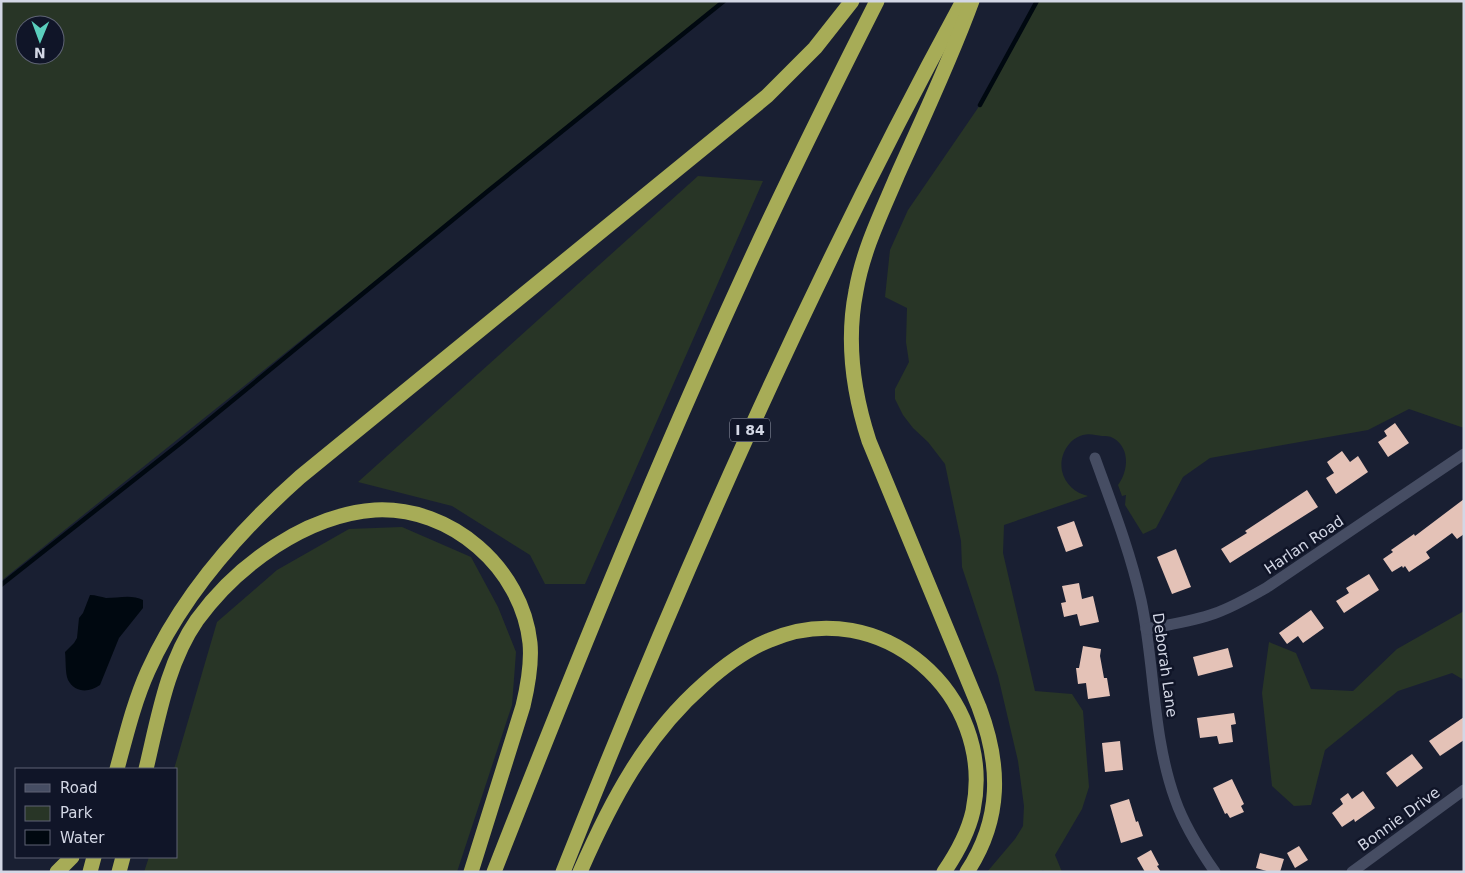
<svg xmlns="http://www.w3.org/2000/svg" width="1465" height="873" viewBox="0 0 1465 873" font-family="'DejaVu Sans',sans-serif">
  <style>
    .green { fill: #283526; fill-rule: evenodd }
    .water { fill: #000810 }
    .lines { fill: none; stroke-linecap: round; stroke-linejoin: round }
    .stream { stroke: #000810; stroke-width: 4.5 }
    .building { fill: #e4c2b7 }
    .minor { stroke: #464d63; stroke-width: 11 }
    .motorway { stroke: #a7ac57; stroke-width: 15 }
    .labels { text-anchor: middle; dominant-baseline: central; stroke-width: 5; stroke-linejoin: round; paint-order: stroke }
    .shield { fill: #101528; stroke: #989dac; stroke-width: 1 }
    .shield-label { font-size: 14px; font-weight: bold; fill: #d3d7e5 }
    .street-label { font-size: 15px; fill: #d3d7e5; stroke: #101528 }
  </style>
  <rect width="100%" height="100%" fill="#191f32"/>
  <!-- green -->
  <g class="green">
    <path d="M1 1H724L1 581ZM25 25H55V55H25Z"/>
    <path d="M1037 1H1464V428L1409 409 1368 430 1210 458 1183 477 1156 528 1143 534 1125 505 1126 495 1122 496 1118 485C1128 472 1131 448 1113 438 1110 436 1105 436 1102 436 1096 435 1089 433 1083 435 1068 439 1059 456 1062 471 1065 484 1075 493 1088 496L1004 525 1003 553 1035 691 1072 694 1083 711 1089 787 1082 809 1055 855 1062 872H1044L1043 870 1041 872H987L1015 839 1023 826 1024 806 1018 761 998 676 962 567 961 541 945 464 928 442 913 428 903 415 895 399V389L909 362 906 342 907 308 885 297 890 250 908 210 980 105Z"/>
    <polygon points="698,176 763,181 585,584 545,584 530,555 452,506 358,482"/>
    <polygon points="402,527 471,557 498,607 516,652 512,705 457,872 144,872 149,857 176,857 176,769 174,769 217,622 277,570 349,529"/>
    <polygon points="1464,611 1464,680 1452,673 1398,691 1325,750 1311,805 1294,806 1272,786 1262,693 1269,642 1296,653 1311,689 1353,691 1397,649"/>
  </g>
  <!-- water -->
  <path class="water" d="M90 595C96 595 101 597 106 598 118 598 132 594 143 600V608L119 638 100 685C89 693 75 693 68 680 65 673 66 660 65 652L74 643 77 638 79 618 83 613Z"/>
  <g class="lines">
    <!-- stream -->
    <g class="stream">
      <polyline points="980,105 1037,1"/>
      <polyline points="1,585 182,442 488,191 724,1"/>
    </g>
  </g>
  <!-- building -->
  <g class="building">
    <polygon points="1395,423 1409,443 1388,457 1378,442 1387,436 1384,431"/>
    <polygon points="1342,451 1350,462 1358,456 1368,472 1336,494 1326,478 1334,473 1327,462"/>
    <polygon points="1307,490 1318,507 1230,563 1221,549 1247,533 1245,531"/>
    <polygon points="1464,499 1464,534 1457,539 1452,533 1426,552 1430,558 1409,572 1405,566 1403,568 1402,566 1392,572 1383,559 1393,552 1391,550 1414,534 1415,536"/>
    <polygon points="1074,521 1083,546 1066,552 1057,527"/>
    <polygon points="1176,549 1191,587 1172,594 1157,557"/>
    <polygon points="1369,574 1379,590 1344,613 1336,601 1349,593 1346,588"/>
    <polygon points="1079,583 1082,599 1093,596 1099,622 1080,626 1077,614 1064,617 1061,603 1066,602 1062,586"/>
    <polygon points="1311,610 1324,628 1303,643 1298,636 1287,644 1279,633"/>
    <polygon points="1083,646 1101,649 1100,656 1104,678 1107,678 1110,696 1088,699 1086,683 1078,684 1076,668 1079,668"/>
    <polygon points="1228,648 1233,667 1198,676 1193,657"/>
    <polygon points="1234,713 1236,724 1231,725 1233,742 1219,744 1217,736 1200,738 1197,718"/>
    <polygon points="1464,717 1464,740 1440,756 1429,741"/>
    <polygon points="1120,741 1123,770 1105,772 1102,743"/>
    <polygon points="1412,754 1423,768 1397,787 1386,773"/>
    <polygon points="1232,779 1244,804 1241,806 1244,812 1230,818 1227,813 1225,814 1213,788"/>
    <polygon points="1363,791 1375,808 1355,822 1354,819 1342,827 1332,813 1343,804 1340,799 1348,793 1352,799"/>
    <polygon points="1129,799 1136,822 1138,821 1143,836 1121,843 1110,805"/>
    <polygon points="1299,846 1308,860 1295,868 1287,853"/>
    <polygon points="1151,850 1159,865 1157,866 1161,872 1145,872 1137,858"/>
    <polygon points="1260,853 1284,859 1280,872 1270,872 1256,868"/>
  </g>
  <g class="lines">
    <!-- minor -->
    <g class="minor">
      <path d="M1095 458C1112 505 1130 551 1141 600 1155 665 1152 735 1175 799 1184 825 1199 849 1215 872"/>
      <path d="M1146 629C1168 625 1189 622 1210 615 1230 609 1248 598 1266 588L1464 454"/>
      <polyline points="1352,872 1464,790"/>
    </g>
    <!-- motorway -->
    <g class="motorway">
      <path d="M117 769C126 736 134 702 148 671 182 595 238 532 300 477L767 96 815 48 852 1"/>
      <path d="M146 769C158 719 167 663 197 620 237 565 306 515 375 510 451 506 522 568 530 643 532 664 528 685 523 706L471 872"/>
      <polyline points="57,872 72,857"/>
      <polyline points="90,872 94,857"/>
      <polyline points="119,872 123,857"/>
      <path d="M494 872C572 673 652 475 741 281 784 186 830 94 877 1"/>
      <path d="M563 872C681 575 810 282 963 1"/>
      <path d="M580 872C611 801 645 736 704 684 723 667 745 650 770 640 880 593 997 694 973 811 968 833 957 853 944 872"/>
      <path d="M967 872C1002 819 1001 765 979 707L869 441C853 392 846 341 856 291 863 250 881 214 897 176 923 118 950 61 972 1"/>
    </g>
  </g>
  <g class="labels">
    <!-- shield labels -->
    <rect class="shield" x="730" y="418.5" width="40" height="23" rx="4"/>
    <g class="shield-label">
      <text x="750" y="430">I 84</text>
    </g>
    <!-- street labels -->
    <g class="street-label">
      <text transform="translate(1304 545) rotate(-34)">Harlan Road</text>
      <text transform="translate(1165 665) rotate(82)">Deborah Lane</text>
      <text transform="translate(1399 819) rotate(-36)">Bonnie Drive</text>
    </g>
  </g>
  <!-- border -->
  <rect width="1465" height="873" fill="none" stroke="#d3d7e5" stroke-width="5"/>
  <!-- legend -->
  <rect x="15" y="768" width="162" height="90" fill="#101528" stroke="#5e6374"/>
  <rect x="25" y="784" width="25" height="8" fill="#464d63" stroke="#5e6374"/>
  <text x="60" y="793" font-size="15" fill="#d3d7e5">Road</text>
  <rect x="25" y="806" width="25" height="15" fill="#283526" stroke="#5e6374"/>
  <text x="60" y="818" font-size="15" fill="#d3d7e5">Park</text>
  <rect x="25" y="830" width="25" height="15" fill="#000810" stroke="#5e6374"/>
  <text x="60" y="843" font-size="15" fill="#d3d7e5">Water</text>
  <!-- north arrow -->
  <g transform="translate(40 40) rotate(181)"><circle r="24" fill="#101528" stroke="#5e6374"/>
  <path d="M0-4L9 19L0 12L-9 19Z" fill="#5acebd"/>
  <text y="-8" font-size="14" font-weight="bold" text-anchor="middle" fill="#d3d7e5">N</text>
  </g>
</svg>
